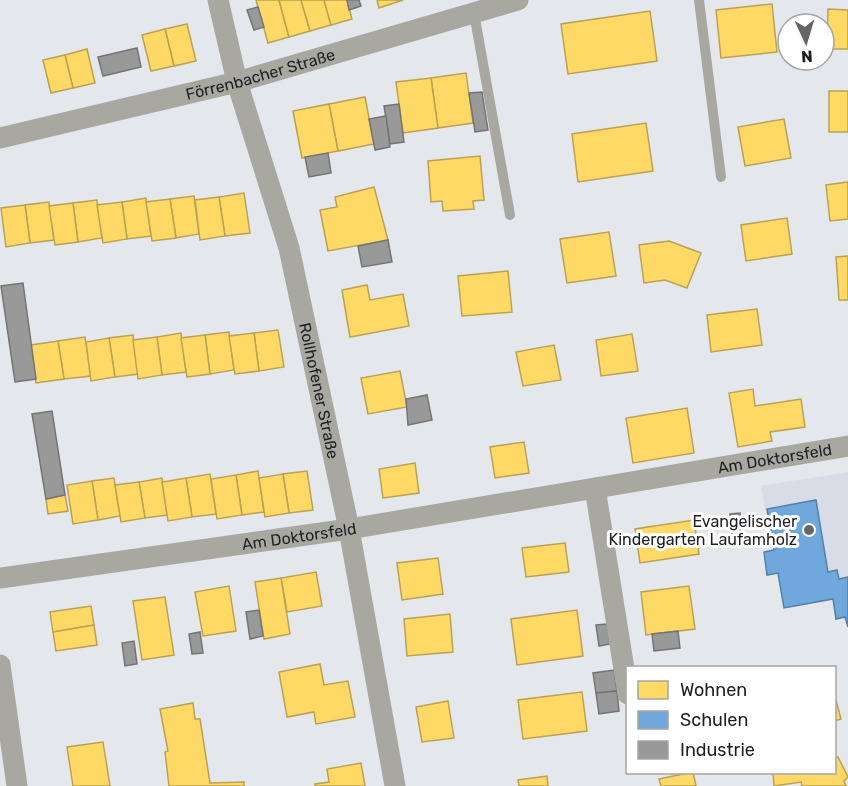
<svg xmlns="http://www.w3.org/2000/svg" width="848" height="786" viewBox="0 0 848 786" font-family="Rubik,sans-serif">
  <style>
    .built { fill: #d7dce7 }
    .homes { fill: #ffd966; stroke: #bba152; stroke-width: 1.5 }
    .schools { fill: #6fa8dc; stroke: #567fa4; stroke-width: 1.5 }
    .industry { fill: #999; stroke: #747475; stroke-width: 1.5 }
    .lines { fill: none; stroke-linecap: round; stroke-linejoin: round }
    .service { stroke: #a9a8a0; stroke-width: 10 }
    .minor { stroke: #a9a8a0; stroke-width: 21 }
    .poi-dot { fill: #636569; stroke: #fff; stroke-width: 2 }
    .labels { text-anchor: middle; dominant-baseline: central; stroke-width: 6; stroke-linejoin: round; paint-order: stroke }
    .street-label { font-size: 16px; fill: #1d1f22; stroke: #fff }
    .poi-label { font-size: 16px; fill: #1d1f22; stroke: #fff; text-anchor: end }
  </style>
  <rect width="100%" height="100%" fill="#e4e7ec"/>
  <!-- built -->
  <polygon class="built" points="848,472 848,626 845,617 836,619 833,599 784,608 761,486"/>
  <!-- homes -->
  <g class="homes">
    <polygon points="256,0 279,0 289,37 268,43"/>
    <polygon points="279,0 301,0 310,31 289,37"/>
    <polygon points="301,0 324,0 331,25 310,31"/>
    <polygon points="324,0 347,0 352,19 331,25"/>
    <polygon points="377,0 403,0 379,8"/>
    <polygon points="772,4 777,52 721,58 716,10"/>
    <polygon points="828,9 848,10 848,49 827,49"/>
    <polygon points="650,11 657,61 568,74 561,24"/>
    <polygon points="187,24 196,61 174,66 165,29"/>
    <polygon points="165,29 174,66 151,71 142,35"/>
    <polygon points="87,49 95,83 73,88 65,55"/>
    <polygon points="65,55 73,88 51,93 43,60"/>
    <polygon points="466,73 473,123 438,128 431,78"/>
    <polygon points="431,78 438,128 403,133 396,82"/>
    <rect x="829" y="91" width="19" height="41"/>
    <polygon points="365,97 374,144 338,151 329,104"/>
    <polygon points="329,104 338,151 302,158 293,111"/>
    <polygon points="784,119 791,158 745,166 738,127"/>
    <polygon points="646,123 653,171 578,182 572,134"/>
    <polygon points="480,156 484,200 473,201 474,209 443,211 442,201 431,202 428,161"/>
    <polygon points="848,182 848,219 830,221 826,185"/>
    <polygon points="374,187 388,240 328,251 320,210 337,207 335,197"/>
    <polygon points="244,193 250,233 225,236 219,197"/>
    <polygon points="194,196 199,234 176,238 170,199"/>
    <polygon points="219,197 225,236 200,240 195,200"/>
    <polygon points="146,198 151,236 127,239 122,202"/>
    <polygon points="170,199 176,238 152,241 146,202"/>
    <polygon points="97,200 102,238 78,242 73,203"/>
    <polygon points="49,202 54,240 30,243 25,205"/>
    <polygon points="122,202 127,239 103,243 97,205"/>
    <polygon points="73,203 78,242 55,245 49,206"/>
    <polygon points="25,205 30,243 6,247 1,208"/>
    <polygon points="787,218 792,254 746,261 741,225"/>
    <polygon points="609,232 616,276 567,283 560,239"/>
    <polygon points="669,241 701,253 687,288 665,280 644,283 639,245"/>
    <polygon points="848,256 848,300 839,300 836,257"/>
    <polygon points="508,271 512,312 462,316 458,276"/>
    <polygon points="367,285 370,300 403,294 409,326 350,337 342,290"/>
    <polygon points="757,309 762,345 711,352 707,315"/>
    <polygon points="278,330 284,367 259,371 254,333"/>
    <polygon points="229,332 234,370 210,374 205,335"/>
    <polygon points="181,333 186,372 162,375 157,337"/>
    <polygon points="254,333 259,371 235,374 229,336"/>
    <polygon points="632,334 638,371 601,376 596,340"/>
    <polygon points="133,335 138,374 115,377 109,338"/>
    <polygon points="205,335 210,374 187,377 181,338"/>
    <polygon points="85,337 91,376 64,379 58,341"/>
    <polygon points="157,337 162,375 138,379 133,340"/>
    <polygon points="109,338 115,377 91,381 86,342"/>
    <polygon points="58,341 64,379 36,383 31,345"/>
    <polygon points="554,345 561,380 523,386 516,352"/>
    <polygon points="400,371 407,407 368,414 361,378"/>
    <polygon points="753,389 755,406 801,399 805,427 770,432 772,441 738,447 729,393"/>
    <polygon points="687,408 694,453 633,463 626,418"/>
    <polygon points="524,442 529,473 495,478 490,447"/>
    <polygon points="415,463 419,493 383,498 379,469"/>
    <polygon points="258,471 264,512 242,515 236,475"/>
    <polygon points="307,471 313,510 289,513 283,474"/>
    <polygon points="210,474 216,514 192,517 186,478"/>
    <polygon points="283,474 289,513 265,517 259,478"/>
    <polygon points="236,475 242,515 217,519 211,479"/>
    <polygon points="114,478 120,516 98,520 92,481"/>
    <polygon points="162,478 167,515 145,518 139,482"/>
    <polygon points="186,478 192,517 168,521 162,482"/>
    <polygon points="92,481 98,520 73,524 67,485"/>
    <polygon points="139,482 145,518 121,522 115,485"/>
    <polygon points="65,495 68,511 48,514 46,499"/>
    <polygon points="694,520 699,554 640,563 635,529"/>
    <polygon points="565,543 569,572 526,577 522,548"/>
    <polygon points="438,558 443,594 402,600 397,563"/>
    <polygon points="316,572 322,606 287,612 281,578"/>
    <polygon points="281,578 290,634 264,639 255,582"/>
    <polygon points="229,586 236,631 203,636 195,592"/>
    <polygon points="689,586 695,629 646,635 641,592"/>
    <polygon points="165,597 174,655 142,660 133,601"/>
    <polygon points="91,606 94,625 53,632 50,612"/>
    <polygon points="577,610 583,656 517,665 511,619"/>
    <polygon points="450,614 453,652 407,656 404,619"/>
    <polygon points="94,625 97,645 56,651 53,632"/>
    <polygon points="320,664 324,685 348,681 355,717 316,724 314,712 287,717 279,672"/>
    <polygon points="582,692 587,731 523,739 518,700"/>
    <polygon points="834,693 841,719 834,721"/>
    <polygon points="448,701 454,738 422,742 416,707"/>
    <polygon points="193,703 195,719 200,719 210,783 244,782 244,786 169,786 165,752 168,751 160,709"/>
    <polygon points="103,742 110,786 73,786 67,747"/>
    <polygon points="834,757 838,757 848,777 844,781 846,786 802,786 801,782 774,786 773,772 834,772"/>
    <polygon points="361,763 365,786 315,786 315,784 329,782 327,769"/>
    <polygon points="693,772 696,786 661,786 659,779"/>
    <polygon points="547,776 548,786 519,786 518,780"/>
  </g>
  <!-- schools -->
  <polygon class="schools" points="816,500 828,572 837,570 839,579 848,577 848,627 845,617 836,619 833,599 784,608 778,573 767,575 764,552 774,550 767,509"/>
  <!-- industry -->
  <g class="industry">
    <polygon points="347,0 359,0 361,6 349,10"/>
    <polygon points="258,7 264,27 254,30 247,10"/>
    <polygon points="137,48 141,67 103,76 98,57"/>
    <polygon points="482,92 488,130 475,132 469,93"/>
    <polygon points="399,104 404,142 390,144 384,106"/>
    <polygon points="386,116 390,147 375,150 369,119"/>
    <polygon points="328,153 331,173 309,177 305,157"/>
    <polygon points="388,240 392,262 362,267 358,246"/>
    <polygon points="23,283 36,379 15,382 1,286"/>
    <polygon points="427,395 432,420 408,425 406,399"/>
    <polygon points="52,411 65,495 46,499 32,414"/>
    <polygon points="740,513 742,533 732,534 730,514"/>
    <polygon points="259,610 263,636 250,639 246,612"/>
    <polygon points="607,624 610,644 599,646 596,625"/>
    <polygon points="678,631 680,648 654,651 652,634"/>
    <polygon points="200,632 203,653 192,654 189,634"/>
    <polygon points="134,641 137,664 125,666 122,643"/>
    <polygon points="614,670 617,691 596,693 593,673"/>
    <polygon points="617,691 619,711 599,714 596,693"/>
  </g>
  <g class="lines">
    <!-- service -->
    <g class="service">
      <polyline points="699,0 721,177"/>
      <polyline points="474,13 510,215"/>
    </g>
    <!-- minor -->
    <g class="minor">
      <path id="s1" d="M218 0 237 82 289 248 349 529 395 786"/>
      <path id="s2" d="M0 138 237 82 518 0"/>
      <polyline points="595,488 628,694"/>
      <path id="s3" d="M0 578 349 529 848 446"/>
      <polyline points="0,665 17,786"/>
    </g>
  </g>
  <!-- markers -->
  <circle class="poi-dot" cx="809" cy="530" r="6"/>
  <g class="labels">
    <!-- street labels -->
    <g class="street-label">
      <text stroke="none"><textPath href="#s2" startOffset="268">Förrenbacher Straße</textPath></text>
      <text stroke="none"><textPath href="#s1" startOffset="404">Rollhofener Straße</textPath></text>
      <text stroke="none"><textPath href="#s3" startOffset="784">Am Doktorsfeld</textPath></text>
      <text stroke="none"><textPath href="#s3" startOffset="302">Am Doktorsfeld</textPath></text>
    </g>
    <!-- poi labels -->
    <g class="poi-label">
      <text x="797" y="521">Evangelischer<tspan x="797" dy="18">Kindergarten Laufamholz</tspan></text>
    </g>
  </g>
  <!-- legend -->
  <rect x="626" y="666" width="210" height="108" fill="#ffffff" stroke="#a5a5a7" stroke-width="1.5"/>
  <rect x="638" y="681" width="30" height="18" fill="#ffd966" stroke="#a5a5a7" stroke-width="1.5"/>
  <text x="680" y="696" font-size="18" fill="#1d1f22">Wohnen</text>
  <rect x="638" y="711" width="30" height="18" fill="#6fa8dc" stroke="#a5a5a7" stroke-width="1.5"/>
  <text x="680" y="726" font-size="18" fill="#1d1f22">Schulen</text>
  <rect x="638" y="741" width="30" height="18" fill="#999999" stroke="#a5a5a7" stroke-width="1.5"/>
  <text x="680" y="756" font-size="18" fill="#1d1f22">Industrie</text>
  <!-- north arrow -->
  <g transform="translate(806 42) rotate(176)"><circle r="28" fill="#ffffff" stroke="#a5a5a7" stroke-width="1.5"/>
  <path d="M0-4.5L10 22L0 15L-10 22Z" fill="#636569"/>
  <text y="-9" font-size="16" font-weight="bold" text-anchor="middle" fill="#1d1f22">N</text>
  </g>
</svg>
